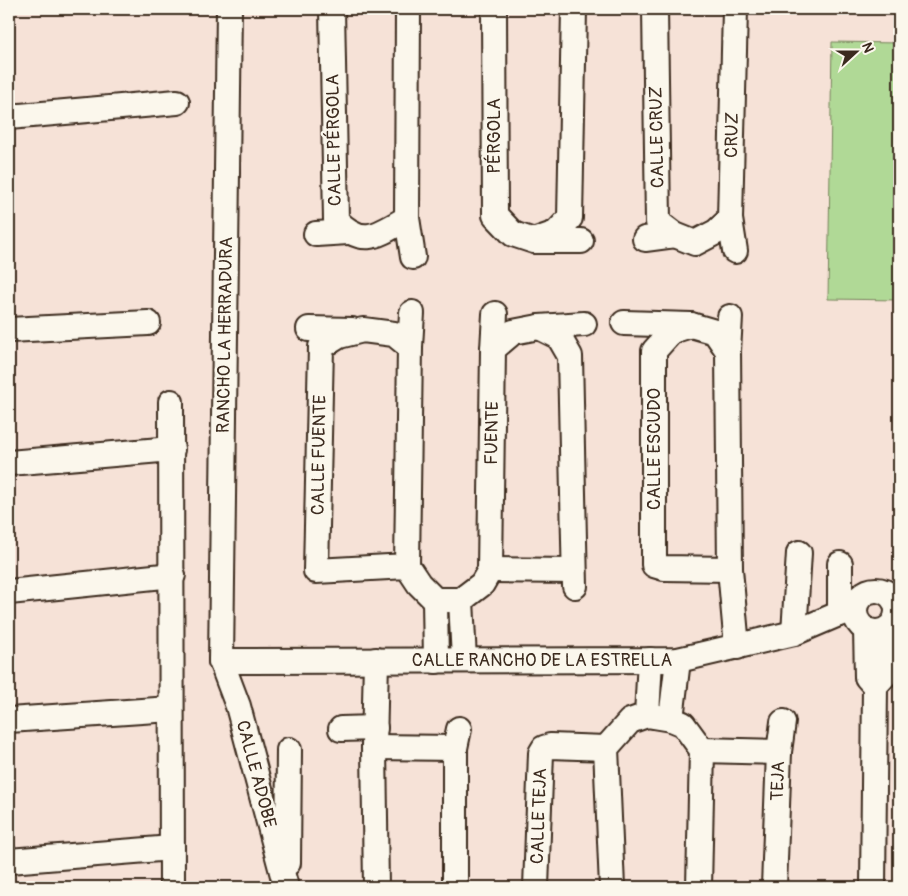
<svg xmlns="http://www.w3.org/2000/svg" width="908" height="896" viewBox="0 0 908 896" font-family="Pangolin,sans-serif">
  <style>
    .green { fill: #b0d996; stroke: #76825a }
    .lines { fill: none; stroke-linecap: round; stroke-linejoin: round }
    .minor-casing { stroke: #3b2a1e; stroke-width: 28 }
    .minor { stroke: #fbf7ec; stroke-width: 24 }
    .labels { text-anchor: middle; dominant-baseline: central; stroke-width: 4.5; stroke-linejoin: round; paint-order: stroke }
    .street-label { font-size: 18px; fill: #3b2a1e; stroke: #fbf7ec }
  </style>
  <rect width="100%" height="100%" fill="#f6e2d7"/>
  <filter id="ink" filterUnits="userSpaceOnUse"><feTurbulence type="fractalNoise" baseFrequency=".02" numOctaves="2"/><feDisplacementMap in="SourceGraphic" scale="10" xChannelSelector="R" yChannelSelector="G"/><feConvolveMatrix kernelMatrix="1 2 1 2 8 2 1 2 1" color-interpolation-filters="sRGB"/></filter>
  <g filter="url(#ink)">
    <!-- green -->
    <g class="green">
      <polygon points="844,9 899,9 899,12 844,13"/>
      <polygon points="832,42 899,43 899,300 828,299"/>
    </g>
    <g class="lines">
      <!-- minor casing -->
      <g class="minor-casing">
        <g id="minor">
          <polyline points="229,9 221,661 238,706 286,887"/>
          <path d="M332 9 336 220C363 248 378 235 407 218L408 9"/>
          <polyline points="494,9 495,215 513,234 534,241 581,241"/>
          <polyline points="655,9 658,222 675,235 695,243 716,232 730,219 735,9"/>
          <polyline points="9,117 177,102"/>
          <polyline points="407,218 413,257"/>
          <polyline points="730,219 735,251"/>
          <polyline points="316,234 348,232"/>
          <polyline points="645,239 675,235"/>
          <polyline points="536,240 556,233 570,218 574,9"/>
          <polyline points="624,323 691,325 715,332 728,351 730,569 737,647"/>
          <polyline points="691,325 672,331 654,351 654,565 664,568 730,569"/>
          <polyline points="539,327 559,337 570,356 575,586"/>
          <polyline points="309,329 352,330"/>
          <polyline points="9,330 148,323"/>
          <polyline points="410,347 412,313"/>
          <polyline points="493,349 495,314"/>
          <polyline points="728,351 730,317"/>
          <polyline points="171,402 172,887"/>
          <polyline points="9,463 172,449"/>
          <polyline points="407,566 316,571 321,347 339,336 363,330 394,334 410,347 407,566 419,584 435,600 461,600 482,584 490,570 493,349 513,332 539,327 584,324"/>
          <polyline points="490,570 574,571"/>
          <circle cx="876" cy="611" r="21"/>
          <polyline points="9,592 173,575"/>
          <polyline points="435,600 436,661"/>
          <polyline points="461,600 464,660"/>
          <polyline points="840,614 840,564"/>
          <polyline points="866,630 867,677 875,686 873,887"/>
          <polyline points="794,633 799,553"/>
          <polyline points="221,661 678,660 794,633 855,607"/>
          <polyline points="875,686 885,675 891,627"/>
          <polyline points="647,715 650,660"/>
          <polyline points="671,719 678,660"/>
          <polyline points="9,720 171,709"/>
          <polyline points="341,729 375,728"/>
          <polyline points="374,747 455,748"/>
          <polyline points="702,750 779,752"/>
          <polyline points="9,861 172,848"/>
          <polyline points="288,863 289,750"/>
          <polyline points="376,887 374,747 376,660"/>
          <polyline points="455,887 455,748 459,729"/>
          <polyline points="536,887 541,753 544,748 550,746 606,748"/>
          <polyline points="612,887 606,748 630,721 647,715 671,719 683,724 702,750 699,887"/>
          <polyline points="774,887 779,752 783,722"/>
        </g>
      </g>
      <!-- minor -->
      <use href="#minor" class="minor"/>
    </g>
  </g>
  <g class="labels">
    <!-- street labels -->
    <g class="street-label">
      <text transform="translate(732 135) rotate(-89)">CRUZ</text>
      <text transform="translate(494 136) rotate(-90)">PÉRGOLA</text>
      <text transform="translate(657 137) rotate(-91)">CALLE CRUZ</text>
      <text transform="translate(334 140) rotate(-91)">CALLE PÉRGOLA</text>
      <text transform="translate(225 335) rotate(-89)">RANCHO LA HERRADURA</text>
      <text transform="translate(492 433) rotate(-89)">FUENTE</text>
      <text transform="translate(654 449) rotate(-90)">CALLE ESCUDO</text>
      <text transform="translate(319 455) rotate(-89)">CALLE FUENTE</text>
      <text x="542" y="660">CALLE RANCHO DE LA ESTRELLA</text>
      <text transform="translate(256 774) rotate(75)">CALLE ADOBE</text>
      <text transform="translate(778 781) rotate(-88)">TEJA</text>
      <text transform="translate(539 816) rotate(-88)">CALLE TEJA</text>
    </g>
  </g>
  <!-- margin -->
  <rect width="908" height="896" fill="none" stroke="#fbf7ec" stroke-width="30"/>
  <rect x="15" y="15" width="878" height="866" fill="none" stroke="#3b2a1e" stroke-width="2" filter="url(#ink)"/>
  <!-- north arrow -->
  <g transform="translate(856 52) rotate(69)" stroke="#fbf7ec" stroke-width="4" paint-order="stroke">
  <path d="M0-4L9 19L0 12L-9 19Z" fill="#3b2a1e"/>
  <text y="-8" font-size="14" font-weight="bold" text-anchor="middle" fill="#3b2a1e">N</text>
  </g>
</svg>
